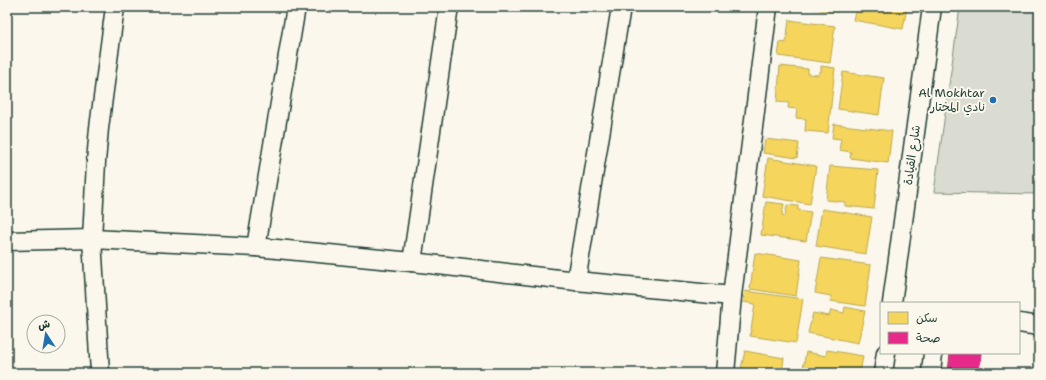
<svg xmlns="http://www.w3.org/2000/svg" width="1046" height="380" viewBox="0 0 1046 380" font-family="'Shantell Sans','Playpen Sans Arabic',sans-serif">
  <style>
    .green { fill: #dbdcd1; stroke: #7d8c82 }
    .homes { fill: #f6d55c; stroke: #b6a750 }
    .health { fill: #e7298a; stroke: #ab2f70 }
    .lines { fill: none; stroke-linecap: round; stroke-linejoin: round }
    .minor-casing { stroke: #1f3d34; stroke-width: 21 }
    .minor { stroke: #fbf7ec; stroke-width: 18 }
    .poi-dot { fill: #1f6fb2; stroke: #fbf7ec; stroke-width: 1.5 }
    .labels { text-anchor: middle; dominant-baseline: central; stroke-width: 4; stroke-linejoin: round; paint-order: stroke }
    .poi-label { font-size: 12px; fill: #1f3d34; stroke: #fbf7ec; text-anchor: end }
    .street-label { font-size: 12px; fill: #1f3d34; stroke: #fbf7ec }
  </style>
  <rect width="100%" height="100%" fill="#fbf7ec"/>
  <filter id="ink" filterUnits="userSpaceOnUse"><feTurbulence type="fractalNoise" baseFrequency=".025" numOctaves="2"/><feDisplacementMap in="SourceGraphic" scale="8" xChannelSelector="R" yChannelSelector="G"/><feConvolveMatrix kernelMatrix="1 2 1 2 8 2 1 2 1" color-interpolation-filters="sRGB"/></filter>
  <g filter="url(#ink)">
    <!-- green -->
    <polygon class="green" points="960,7 1039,7 1039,194 934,192"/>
    <!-- homes -->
    <g class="homes">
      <polygon points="800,7 838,7 838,12"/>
      <polygon points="856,7 907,7 903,29 853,20"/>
      <polygon points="789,20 835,26 830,63 778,56 780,42 786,43"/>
      <polygon points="780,66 808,69 808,74 818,75 819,72 821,72 821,66 835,68 828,133 805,131 806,119 796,118 797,109 788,108 789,103 777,102"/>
      <polygon points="843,72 884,78 879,115 838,109"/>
      <polygon points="834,124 892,131 888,163 850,158 851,152 839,150 841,139 832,138"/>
      <polygon points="765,139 799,143 797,158 763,153"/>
      <polygon points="768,158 816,166 810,204 762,196"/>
      <polygon points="830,166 878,170 874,209 845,206 845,202 826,200"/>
      <polygon points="766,202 784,204 782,215 785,216 787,205 798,206 798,210 811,212 806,241 761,235"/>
      <polygon points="822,209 872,217 866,254 816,246"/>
      <polygon points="755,253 801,260 796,296 750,289"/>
      <polygon points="821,258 871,265 865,306 830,301 831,296 815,293"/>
      <polygon points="745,291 803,299 796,343 750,336 755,304 743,302"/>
      <polygon points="845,307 865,311 858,343 808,333 813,313 829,316 831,310 844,313"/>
      <polygon points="827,350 863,356 860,373 802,373 806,352 826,356"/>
      <polygon points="745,351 784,358 782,373 740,373"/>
    </g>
    <!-- health -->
    <polygon class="health" points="950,353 981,353 979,373 948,373"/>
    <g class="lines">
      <!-- minor casing -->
      <g class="minor-casing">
        <g id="minor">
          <polyline points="7,241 92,239 256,247 412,262 576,281 732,296"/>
          <polyline points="256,247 296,7"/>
          <polyline points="412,262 449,7"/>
          <polyline points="576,281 621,7"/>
          <polyline points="892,303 932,7"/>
          <polyline points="1019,323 1039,326"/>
          <polyline points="100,373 92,239 96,162 99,128 115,7"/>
          <polyline points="725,373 732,296 768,7"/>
          <polyline points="883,373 886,353"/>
          <polyline points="931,373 933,353"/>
        </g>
      </g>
      <!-- minor -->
      <use href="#minor" class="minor"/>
    </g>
  </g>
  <!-- markers -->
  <circle class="poi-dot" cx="993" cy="100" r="4"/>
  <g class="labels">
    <!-- poi labels -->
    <g class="poi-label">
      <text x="985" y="93">Al Mokhtar<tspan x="985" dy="14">نادي المختار</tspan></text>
    </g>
    <!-- street labels -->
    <g class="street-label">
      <text transform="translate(912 155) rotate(-82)">شارع القيادة</text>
    </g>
  </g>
  <!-- margin -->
  <rect width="1046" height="380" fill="none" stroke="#fbf7ec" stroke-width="24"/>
  <rect x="12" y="12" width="1022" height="356" fill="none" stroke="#1f3d34" stroke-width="1.5" filter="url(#ink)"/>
  <!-- legend -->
  <rect x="880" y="302" width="140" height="52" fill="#fbf7ec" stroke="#a3ada2"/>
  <rect x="888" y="312" width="20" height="12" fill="#f6d55c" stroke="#a3ada2"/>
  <text x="916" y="322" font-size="12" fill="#1f3d34">سكن</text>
  <rect x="888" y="332" width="20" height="12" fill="#e7298a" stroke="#a3ada2"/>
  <text x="916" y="342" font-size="12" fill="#1f3d34">صحة</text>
  <!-- north arrow -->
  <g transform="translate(46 334) rotate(348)"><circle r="19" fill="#fbf7ec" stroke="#a3ada2"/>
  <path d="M0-3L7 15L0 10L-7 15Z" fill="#1f6fb2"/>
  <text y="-6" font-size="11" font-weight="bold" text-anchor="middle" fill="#1f3d34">ش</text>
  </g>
</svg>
